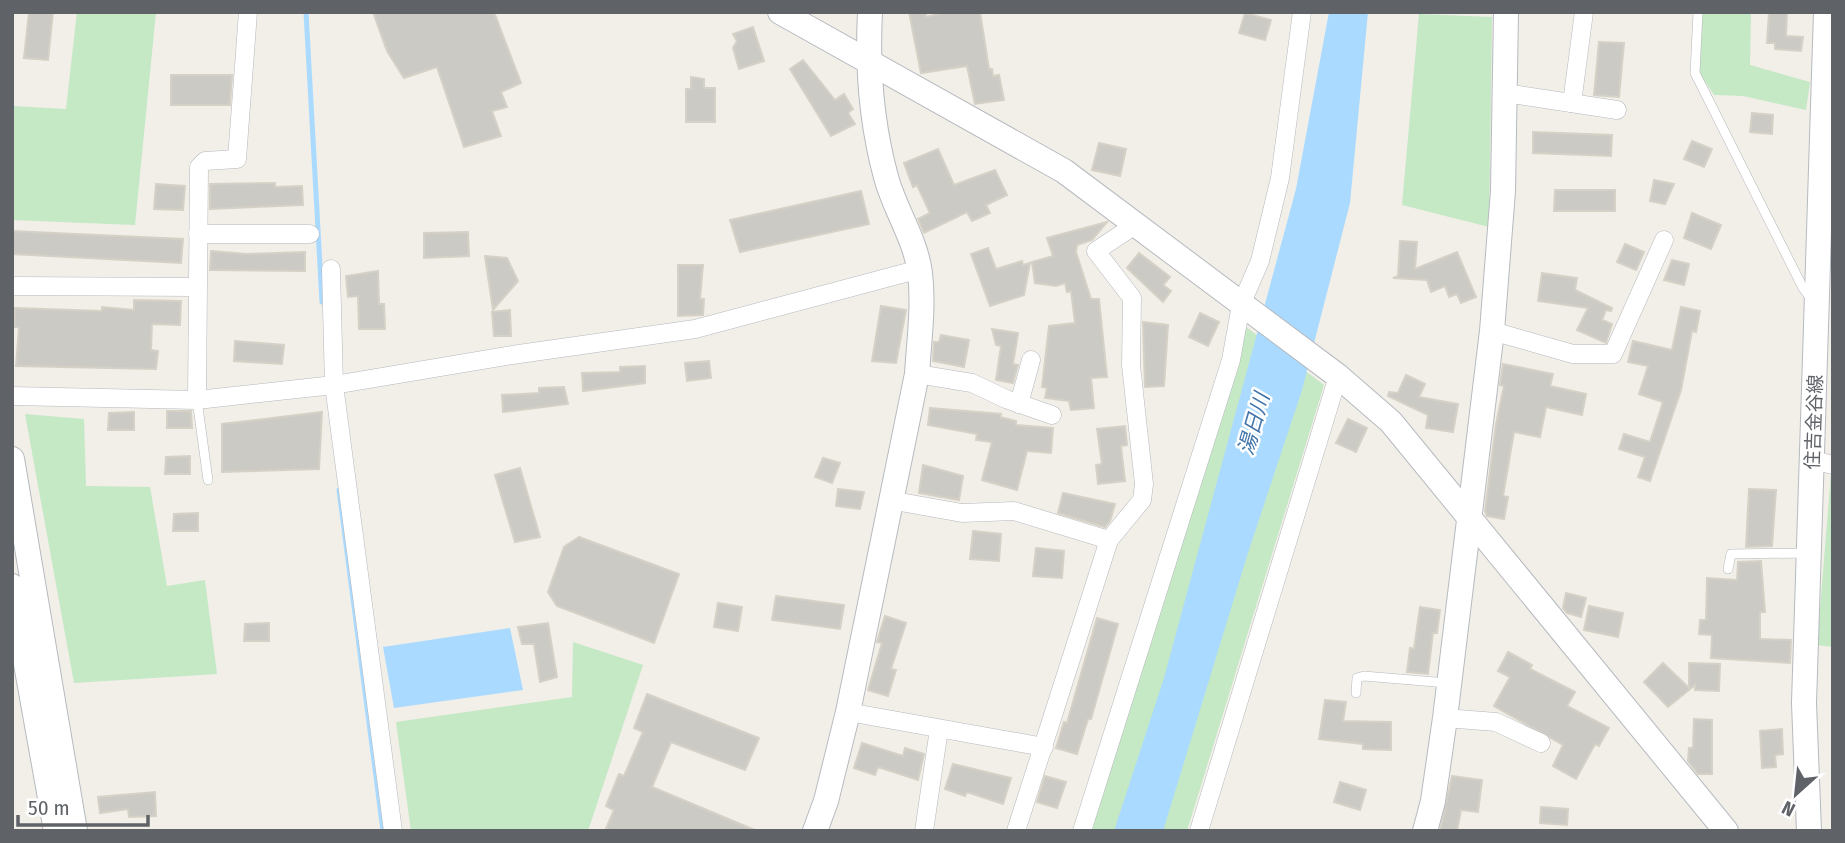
<svg xmlns="http://www.w3.org/2000/svg" width="1845" height="843" viewBox="0 0 1845 843" font-family="'Fira Sans Condensed','Noto Sans JP',sans-serif">
  <style>
    .green { fill: #c5e8c5 }
    .water { fill: #aadaff }
    .lines { fill: none; stroke-linecap: round; stroke-linejoin: round }
    .stream { stroke: #aadaff; stroke-width: 5 }
    .building { fill: #cccac5; stroke: #d6d1c6; stroke-width: 2 }
    .lane-casing { stroke: #b5b8bc; stroke-width: 10 }
    .street-casing { stroke: #b5b8bc; stroke-width: 19 }
    .secondary-casing { stroke: #b6babf; stroke-width: 26 }
    .lane { stroke: #fff; stroke-width: 9 }
    .street { stroke: #fff; stroke-width: 18 }
    .secondary { stroke: #fff; stroke-width: 24 }
    .labels { text-anchor: middle; dominant-baseline: central; stroke-width: 5; stroke-linejoin: round; paint-order: stroke }
    .street-label { font-size: 19px; fill: #5f6368; stroke: #fff }
    .water-label { font-size: 21px; font-style: italic; fill: #4174aa; stroke: #fff }
  </style>
  <rect width="100%" height="100%" fill="#f1efe8"/>
  <!-- green -->
  <g class="green">
    <polygon points="77,12 156,12 135,225 12,220 12,106 66,109"/>
    <polygon points="1698,12 1751,12 1750,65 1810,82 1806,110 1743,96 1714,95 1695,67"/>
    <polygon points="1419,14 1492,17 1489,227 1402,205"/>
    <polygon points="1246,327 1324,385 1187,831 1083,831"/>
    <polygon points="25,414 84,419 86,486 150,487 167,586 205,580 217,674 74,683"/>
    <polygon points="1831,474 1833,474 1833,647 1817,645"/>
    <polygon points="573,642 643,665 588,831 411,831 396,722 572,697"/>
  </g>
  <!-- water -->
  <g class="water">
    <polygon points="1329,12 1368,12 1350,203 1302,390 1247,556 1163,831 1114,831 1164,678 1296,189"/>
    <polygon points="510,628 523,690 394,708 383,647"/>
  </g>
  <g class="lines">
    <!-- stream -->
    <g class="stream">
      <polyline points="306,12 322,302"/>
      <polyline points="339,490 383,831"/>
    </g>
  </g>
  <!-- building -->
  <g class="building">
    <polygon points="29,12 53,12 48,60 24,58"/>
    <polygon points="373,12 494,12 521,83 501,92 507,107 492,111 501,136 464,147 437,67 404,78 387,51"/>
    <polygon points="909,12 926,12 926,17 946,12 980,12 989,69 992,69 993,76 999,75 1004,100 975,104 967,66 921,73"/>
    <polygon points="1769,12 1787,12 1786,36 1803,37 1801,51 1775,49 1775,43 1767,43"/>
    <polygon points="1245,13 1271,20 1265,40 1239,33"/>
    <polygon points="753,27 764,61 739,69 733,48 737,41 733,34"/>
    <polygon points="1599,42 1624,43 1619,97 1594,95"/>
    <polygon points="803,60 835,100 844,94 853,109 848,113 855,124 831,136 790,69"/>
    <polygon points="171,75 232,75 230,105 171,105"/>
    <polygon points="691,77 704,79 704,88 715,88 715,122 686,122 686,89 691,89"/>
    <polygon points="1752,113 1773,115 1772,134 1750,132"/>
    <polygon points="1533,132 1612,135 1611,156 1533,153"/>
    <polygon points="1692,141 1712,149 1704,167 1684,159"/>
    <polygon points="1099,143 1126,149 1120,176 1092,170"/>
    <polygon points="938,149 954,185 995,170 1007,195 986,205 990,213 972,221 967,212 924,233 918,219 930,213 917,185 913,187 904,163"/>
    <polygon points="1654,180 1674,184 1665,204 1650,201"/>
    <polygon points="275,183 275,187 302,186 303,205 210,209 210,184"/>
    <polygon points="156,184 185,186 183,210 154,209"/>
    <polygon points="1555,190 1615,190 1615,211 1554,211"/>
    <polygon points="861,191 869,224 740,252 730,220"/>
    <polygon points="1692,213 1721,225 1711,249 1684,238"/>
    <polygon points="1107,222 1092,240 1077,245 1076,252 1091,299 1099,299 1107,377 1091,378 1094,408 1071,410 1069,401 1045,398 1047,388 1042,387 1049,326 1075,323 1071,291 1067,292 1065,283 1056,286 1035,283 1032,262 1053,256 1047,238"/>
    <polygon points="12,231 183,239 181,263 12,254"/>
    <polygon points="468,232 469,256 424,258 424,233"/>
    <polygon points="1400,241 1417,242 1415,269 1457,252 1476,297 1461,303 1457,294 1449,297 1445,286 1431,292 1427,280 1393,278 1398,276"/>
    <polygon points="1625,244 1644,252 1636,270 1617,262"/>
    <polygon points="988,248 996,269 1022,261 1023,265 1030,263 1024,295 990,306 971,254"/>
    <polygon points="211,251 246,254 305,252 305,271 210,270"/>
    <polygon points="1139,253 1170,277 1163,285 1171,291 1163,302 1127,268"/>
    <polygon points="485,256 507,258 518,281 493,310"/>
    <polygon points="1672,260 1689,264 1684,285 1664,280"/>
    <polygon points="678,265 703,265 700,299 704,299 703,315 678,316"/>
    <polygon points="378,271 379,304 384,304 385,329 359,329 358,296 348,297 346,276"/>
    <polygon points="1542,273 1577,278 1575,290 1612,308 1611,311 1606,310 1602,320 1612,324 1606,343 1577,330 1588,308 1538,301"/>
    <polygon points="134,300 181,301 180,325 152,324 151,350 158,351 156,369 16,366 19,327 14,327 15,308 102,311 102,307 134,310"/>
    <polygon points="881,306 906,310 896,363 872,361"/>
    <polygon points="1681,307 1700,311 1696,332 1692,331 1681,390 1650,481 1638,477 1645,457 1619,449 1624,434 1650,442 1663,402 1639,394 1648,366 1628,362 1633,341 1672,350"/>
    <polygon points="510,310 511,336 494,336 492,312"/>
    <polygon points="1200,313 1219,322 1208,346 1189,337"/>
    <polygon points="1143,322 1168,325 1164,386 1145,387"/>
    <polygon points="992,329 1018,333 1013,364 1018,365 1013,383 996,380 1001,346 996,345"/>
    <polygon points="941,335 969,340 964,367 933,361 934,342 939,342"/>
    <polygon points="235,341 284,345 282,364 234,361"/>
    <polygon points="709,361 711,378 687,381 685,363"/>
    <polygon points="1503,364 1553,374 1550,386 1586,394 1582,415 1546,407 1540,437 1514,432 1503,496 1508,497 1504,519 1487,516 1485,511 1496,424 1504,386 1500,385"/>
    <polygon points="645,366 645,383 583,391 582,373 620,372 620,367"/>
    <polygon points="1406,375 1425,384 1419,397 1458,404 1453,432 1426,428 1428,415 1388,396 1389,392 1398,393"/>
    <polygon points="564,387 568,404 503,412 502,395 539,393 539,388"/>
    <polygon points="930,408 1001,414 1000,417 1016,421 1016,425 1053,428 1051,453 1027,451 1017,490 982,480 992,442 976,440 977,434 928,425"/>
    <polygon points="167,411 191,411 192,428 167,428"/>
    <polygon points="134,412 134,430 108,430 109,413"/>
    <polygon points="322,412 319,469 222,472 222,424"/>
    <polygon points="1348,419 1367,428 1356,452 1336,443"/>
    <polygon points="1125,426 1127,445 1121,446 1125,481 1098,484 1096,465 1102,464 1097,429"/>
    <polygon points="190,456 190,474 165,474 166,457"/>
    <polygon points="823,458 840,463 832,483 815,477"/>
    <polygon points="923,465 963,476 959,500 919,493"/>
    <polygon points="520,468 540,537 515,542 495,475"/>
    <polygon points="838,489 864,492 860,509 836,506"/>
    <polygon points="1749,489 1776,490 1772,546 1746,547"/>
    <polygon points="1063,493 1115,504 1110,521 1105,527 1058,513"/>
    <polygon points="198,513 198,531 173,531 174,514"/>
    <polygon points="973,531 1001,534 999,561 970,559"/>
    <polygon points="579,537 679,574 654,643 557,606 548,592 564,547"/>
    <polygon points="1036,548 1064,551 1062,578 1033,576"/>
    <polygon points="1761,561 1765,612 1760,612 1760,639 1791,640 1790,663 1711,658 1712,635 1699,634 1700,620 1706,620 1707,578 1737,580 1738,562"/>
    <polygon points="1566,593 1586,598 1581,617 1567,613 1563,608"/>
    <polygon points="776,596 844,605 840,629 772,620"/>
    <polygon points="718,603 742,607 738,631 714,627"/>
    <polygon points="1589,606 1623,613 1618,637 1584,630"/>
    <polygon points="1420,607 1440,610 1437,633 1433,633 1428,674 1407,672 1410,648 1414,649"/>
    <polygon points="885,616 906,623 891,669 896,670 888,696 868,690 882,643 877,642"/>
    <polygon points="1097,618 1118,624 1091,719 1088,719 1077,754 1056,748 1064,722 1067,723"/>
    <polygon points="269,623 269,641 244,641 245,624"/>
    <polygon points="548,623 557,677 540,682 534,644 522,644 518,627"/>
    <polygon points="1508,652 1532,665 1530,669 1575,692 1567,706 1609,728 1599,746 1595,744 1576,779 1553,766 1563,745 1494,706 1510,677 1498,671"/>
    <polygon points="1663,663 1689,688 1689,663 1720,664 1719,691 1695,690 1695,685 1668,707 1644,682"/>
    <polygon points="647,694 759,738 745,770 671,742 652,787 757,831 605,831 614,810 606,806 619,774 624,776 643,732 634,728"/>
    <polygon points="1325,700 1346,702 1343,721 1391,722 1391,750 1363,749 1363,744 1319,739"/>
    <polygon points="1694,719 1712,720 1712,774 1698,774 1688,761 1689,748 1693,748"/>
    <polygon points="1782,729 1783,754 1775,755 1776,767 1762,768 1760,731"/>
    <polygon points="862,743 903,756 905,748 924,754 918,780 878,767 875,775 854,768"/>
    <polygon points="953,764 1011,778 1003,804 967,792 965,796 945,789"/>
    <polygon points="1045,776 1066,782 1057,808 1037,802"/>
    <polygon points="1452,776 1482,780 1478,812 1461,810 1457,831 1440,831"/>
    <polygon points="1340,782 1366,790 1360,810 1334,802"/>
    <polygon points="155,792 156,816 129,817 128,809 100,813 98,797"/>
    <polygon points="1541,807 1568,809 1567,825 1540,823"/>
  </g>
  <g class="lines">
    <!-- lane casing -->
    <g class="lane-casing">
      <g id="lane">
        <polyline points="1698,12 1695,73 1803,288 1812,300"/>
        <polyline points="197,400 208,480"/>
        <polyline points="1728,569 1731,554 1808,553"/>
        <polyline points="1356,693 1357,678 1364,676 1447,683"/>
      </g>
    </g>
    <!-- street casing -->
    <g class="street-casing">
      <g id="street">
        <polyline points="1505,93 1617,110"/>
        <polyline points="1572,103 1584,12"/>
        <polyline points="198,234 310,234"/>
        <polyline points="331,269 334,385 393,831"/>
        <polyline points="12,286 196,287"/>
        <polyline points="1492,331 1573,354 1613,354 1664,240"/>
        <polyline points="917,374 972,383 1006,399 1052,415"/>
        <polyline points="12,396 197,400 334,385 512,355 695,329 920,269"/>
        <polyline points="197,400 199,167 205,161 237,159 248,12"/>
        <polyline points="1019,404 1031,360"/>
        <polyline points="1813,460 1833,465"/>
        <polyline points="889,500 962,513 1014,511 1109,540"/>
        <polyline points="848,712 1044,747"/>
        <polyline points="1445,718 1496,722 1541,743"/>
        <polyline points="924,831 939,729"/>
        <polyline points="1016,831 1109,540 1142,500 1144,484 1131,365 1132,298 1096,251 1135,225"/>
        <polyline points="1082,831 1231,360 1241,305 1260,261 1280,178 1302,12"/>
        <polyline points="1199,831 1338,376"/>
      </g>
    </g>
    <!-- secondary casing -->
    <g class="secondary-casing">
      <g id="secondary">
        <polyline points="780,12 1064,171 1338,376 1391,422 1726,831"/>
        <polyline points="12,459 75,831"/>
        <polyline points="12,586 56,831"/>
        <path d="M815 831 826 801 848 712 917 374C919 341 924 306 920 273 916 240 894 208 886 177 871 122 867 69 870 12"/>
        <polyline points="1425,831 1433,801 1445,718 1492,331 1503,191 1506,12"/>
        <polyline points="1809,831 1804,703 1826,12"/>
      </g>
    </g>
    <!-- lane -->
    <use href="#lane" class="lane"/>
    <!-- street -->
    <use href="#street" class="street"/>
    <!-- secondary -->
    <use href="#secondary" class="secondary"/>
  </g>
  <g class="labels">
    <!-- street labels -->
    <g class="street-label">
      <text transform="translate(1814 422) rotate(-88)">住吉金谷線</text>
    </g>
    <!-- water labels -->
    <g class="water-label">
      <text transform="translate(1254 424) rotate(-74)">湯日川</text>
    </g>
  </g>
  <!-- border -->
  <rect width="1845" height="843" fill="none" stroke="#5f6368" stroke-width="28"/>
  <!-- north arrow -->
  <g transform="translate(1796 794) rotate(207)" stroke="#ffffff" stroke-width="5" paint-order="stroke">
  <path d="M0-5L12 26L0 18L-12 26Z" fill="#5f6368"/>
  <text y="-10" font-size="19" font-weight="bold" text-anchor="middle" fill="#5f6368">N</text>
  </g>
  <!-- scale -->
  <path d="M18 815v10h130v-10" fill="none" stroke="#5f6368" stroke-width="3.5"/>
  <text x="28" y="815" font-size="21" fill="#5f6368" stroke="#ffffff" stroke-width="5" paint-order="stroke">50 m</text>
</svg>
